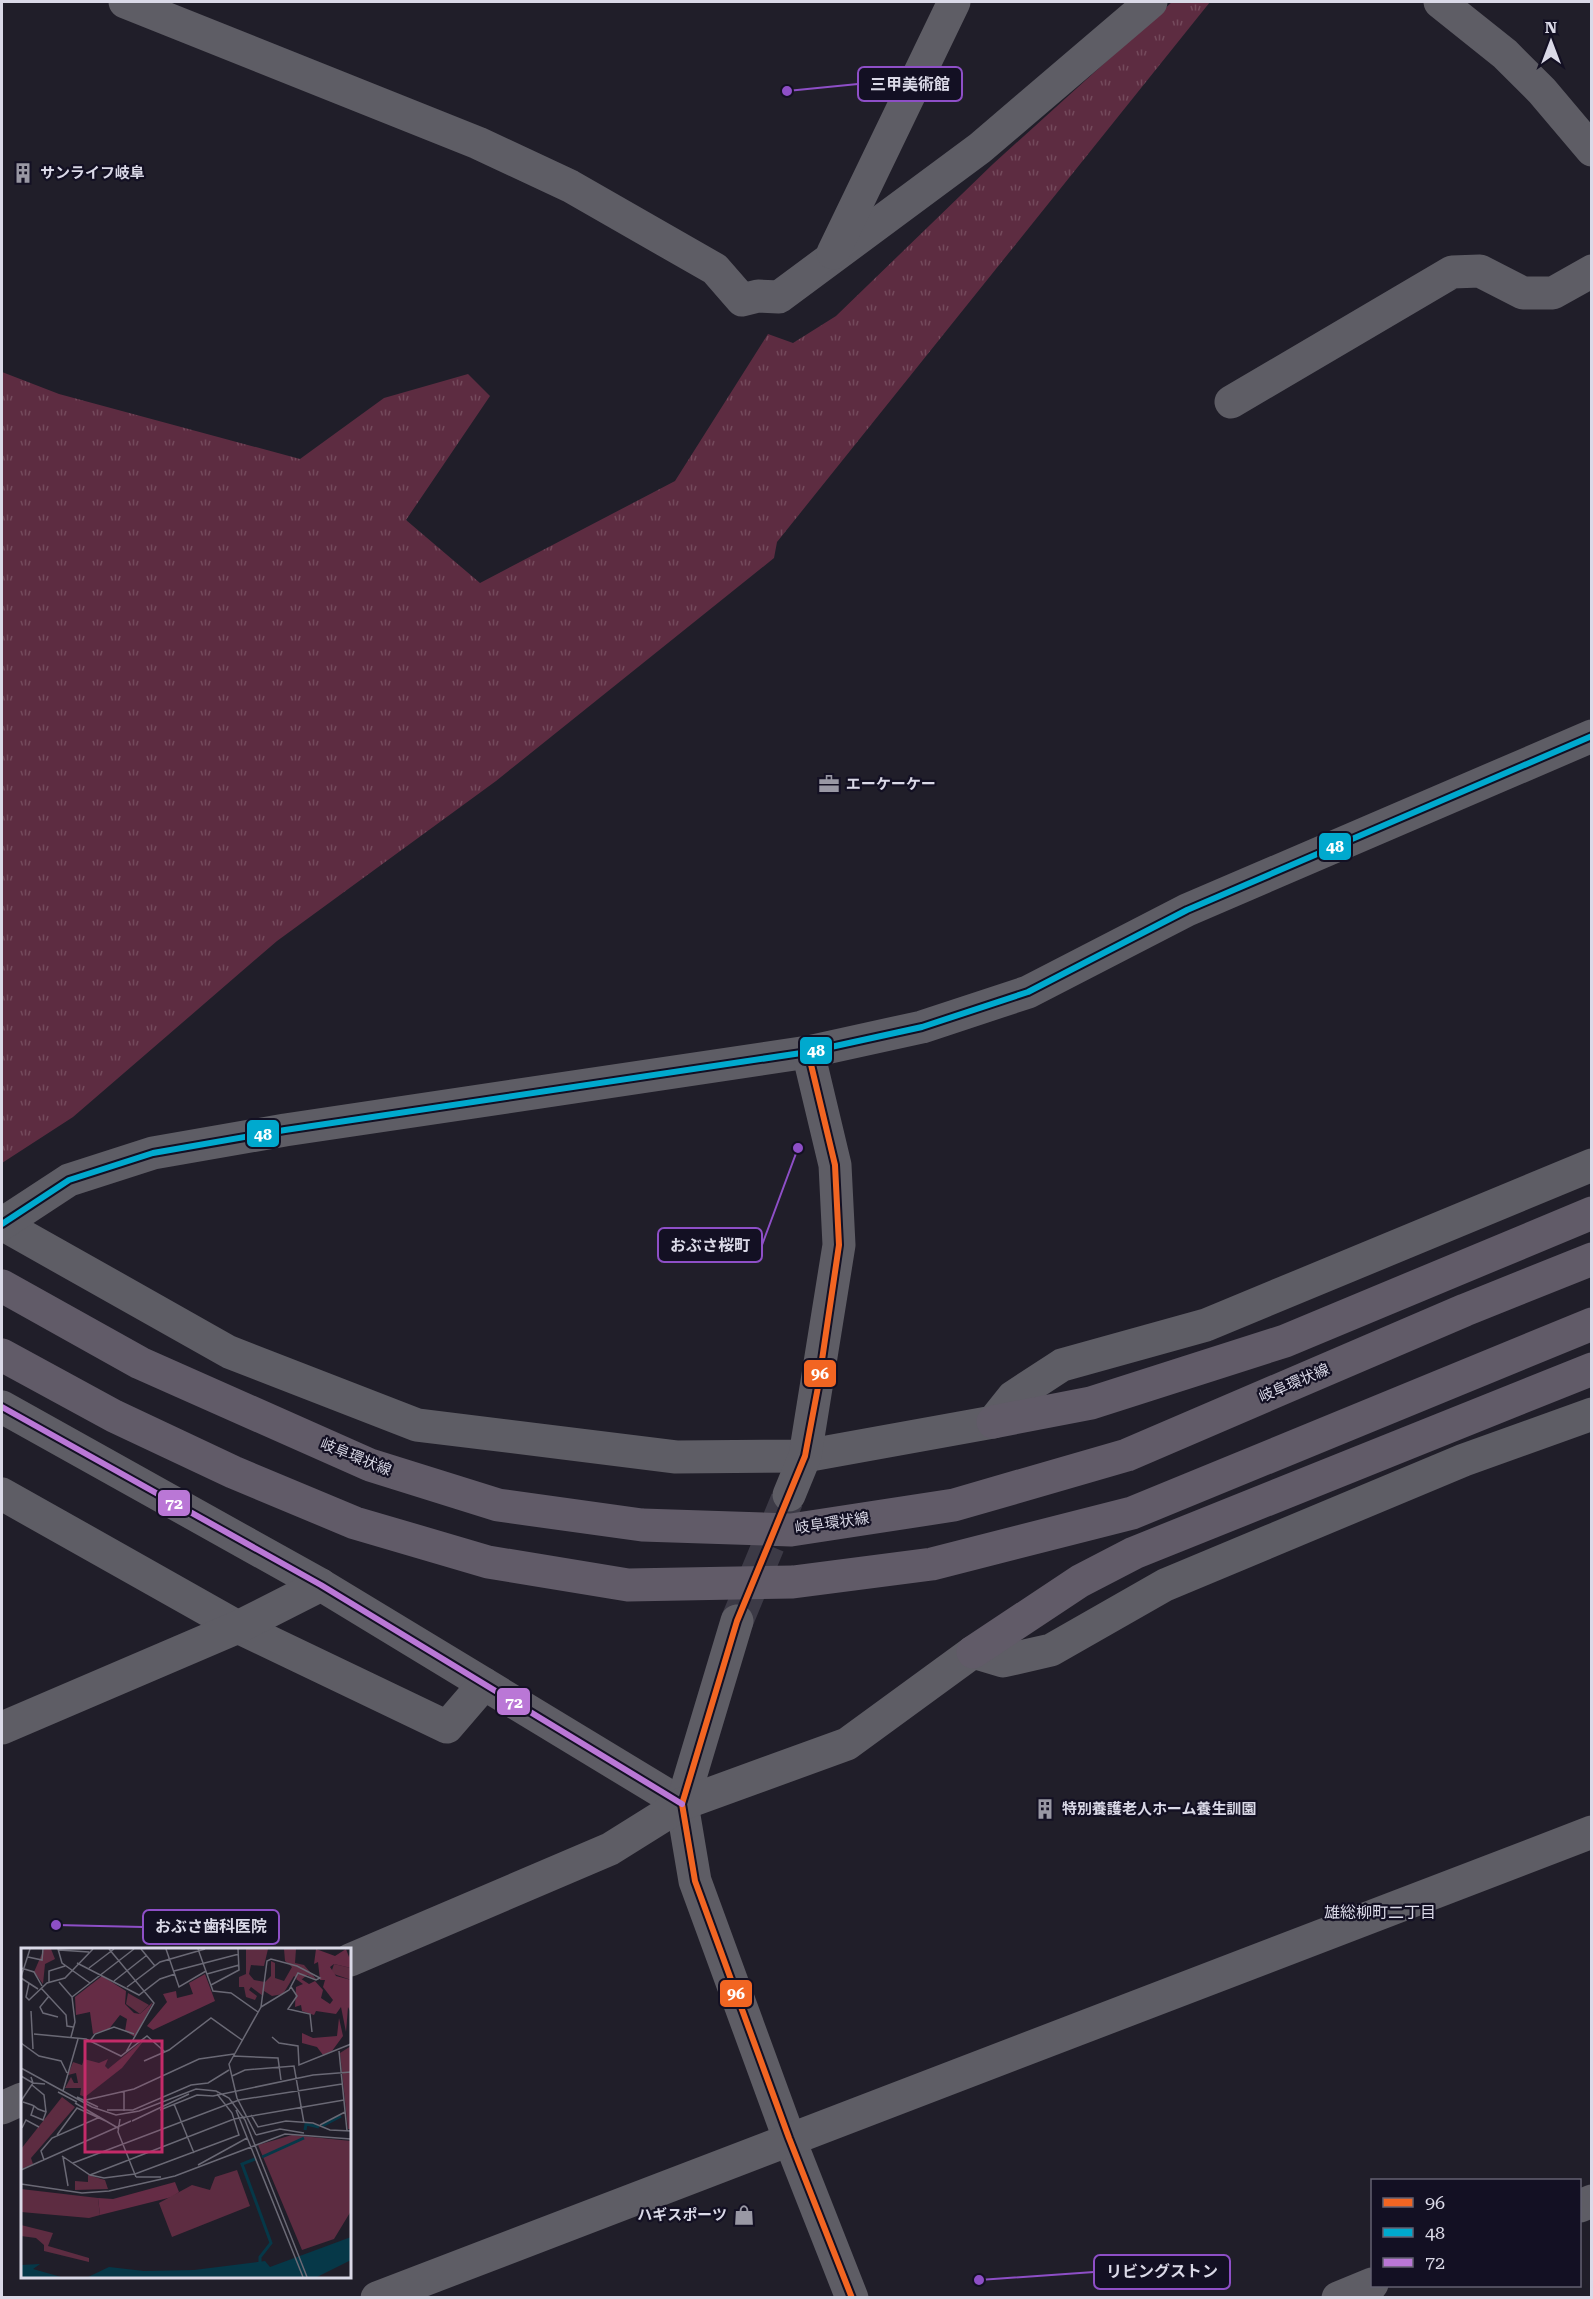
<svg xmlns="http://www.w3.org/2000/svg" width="1593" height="2299" viewBox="0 0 1593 2299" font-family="'Roboto Serif','Noto Sans JP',serif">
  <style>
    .grass { fill: url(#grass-tufts) }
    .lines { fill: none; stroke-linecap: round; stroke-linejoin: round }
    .minor-tunnel { stroke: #3c3a46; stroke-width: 33; stroke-dasharray: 33 16; stroke-linecap: butt }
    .minor { stroke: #5e5d65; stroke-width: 33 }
    .major { stroke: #615b68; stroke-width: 33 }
    .bus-1-casing { stroke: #131023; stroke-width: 10 }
    .bus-2-casing { stroke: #131023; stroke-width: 10 }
    .bus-3-casing { stroke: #131023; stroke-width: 10 }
    .bus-1 { stroke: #f26522; stroke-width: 6 }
    .bus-2 { stroke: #00a9ce; stroke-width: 6 }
    .bus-3 { stroke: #ba77d6; stroke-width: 6 }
    .labels { text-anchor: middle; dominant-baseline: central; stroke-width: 4.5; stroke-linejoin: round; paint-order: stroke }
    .poi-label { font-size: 15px; font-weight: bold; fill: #dad9e7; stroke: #131023; text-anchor: start }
    .street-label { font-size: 15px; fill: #dad9e7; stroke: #131023 }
    .neighbourhood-label { font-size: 16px; fill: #dad9e7; stroke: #131023 }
    .inset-river { fill: none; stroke: #063848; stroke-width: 3 }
    .inset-road { fill: none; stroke: #6a6975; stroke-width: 1.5 }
    .view { fill: #c42b69; fill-opacity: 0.15; stroke: #c42b69; stroke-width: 3 }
    .inset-edge { fill: none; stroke: #dad9e7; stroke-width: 3 }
    .leader { fill: none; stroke: #8e4fc7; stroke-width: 2 }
    .callout-dot { fill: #8e4fc7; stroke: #131023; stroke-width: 2 }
    .callout { fill: #131023; stroke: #8e4fc7; stroke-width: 2 }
    .callout-label { font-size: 16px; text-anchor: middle; font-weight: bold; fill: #dad9e7 }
    .line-badge { stroke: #131023; stroke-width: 2 }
    .badge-label { font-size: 16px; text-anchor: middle; font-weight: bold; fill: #fff }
  </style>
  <defs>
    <pattern id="grass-tufts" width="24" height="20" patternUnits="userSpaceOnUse" patternTransform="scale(1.5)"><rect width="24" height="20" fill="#5d2c41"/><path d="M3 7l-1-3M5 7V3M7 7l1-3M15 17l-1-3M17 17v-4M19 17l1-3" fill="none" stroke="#744a5c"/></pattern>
  </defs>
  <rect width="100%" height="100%" fill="#201e29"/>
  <!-- grass -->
  <polygon class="grass" points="1172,2 1210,2 777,542 774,558 496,781 277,941 73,1117 2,1163 2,372 59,394 300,459 384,398 468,374 490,396 406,520 480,583 675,481 768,334 793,343 836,316 993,164"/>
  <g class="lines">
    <!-- minor-tunnel -->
    <polyline class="minor-tunnel" points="737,1621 789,1495"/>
    <!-- minor -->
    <g class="minor">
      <polyline points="125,2 478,143 570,186 715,269 742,300 758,296 779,297 980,148 1151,2"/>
      <polyline points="1440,2 1505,54 1542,91 1592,150"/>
      <polyline points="833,253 954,2"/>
      <polyline points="1231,402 1452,272 1480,271 1523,293 1553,293 1592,271"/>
      <polyline points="2,1224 229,1352 417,1425 676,1457 805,1456 993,1422 1013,1397 1062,1365 1206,1325 1592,1165"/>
      <polyline points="2,1224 69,1180 153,1153 285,1130 808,1052 922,1027 1028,992 1187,910 1592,736"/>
      <polyline points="2,1407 321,1585 682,1804"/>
      <polyline points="2,1494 238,1627 447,1727 484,1684"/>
      <polyline points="789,1495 805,1456 839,1245 835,1165 808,1052"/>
      <polyline points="737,1621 682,1804 695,1881 789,2138 852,2298"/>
      <polyline points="2,1728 238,1627 321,1585"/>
      <polyline points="350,1960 610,1849 682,1804 847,1744 973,1652 1003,1661 1051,1650 1165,1585 1464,1460 1592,1414"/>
      <polyline points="2,2108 22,2099"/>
      <polyline points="1580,2206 1592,2201"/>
      <polyline points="377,2298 1592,1832"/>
      <polyline points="1338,2298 1372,2284"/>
    </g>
    <!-- major -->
    <g class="major">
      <polyline points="2,1286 140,1363 370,1465 498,1505 642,1525 791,1530 954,1505 1127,1455 1465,1310 1592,1259"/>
      <polyline points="2,1355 114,1416 233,1472 355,1523 488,1562 628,1585 793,1582 932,1564 1132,1513 1592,1324"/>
      <polyline points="993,1422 1091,1403 1285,1341 1592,1213"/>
      <polyline points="973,1652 1080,1581 1134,1553 1592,1369"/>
    </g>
    <!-- bus-1 casing -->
    <g class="bus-1-casing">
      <polyline id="bus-1" points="808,1052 835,1165 839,1245 818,1387 805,1456 737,1621 682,1804 695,1881 789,2138 852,2298"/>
    </g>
    <!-- bus-2 casing -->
    <g class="bus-2-casing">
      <polyline id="bus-2" points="2,1224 69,1180 153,1153 285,1130 808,1052 922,1027 1028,992 1187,910 1592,736"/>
    </g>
    <!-- bus-3 casing -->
    <g class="bus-3-casing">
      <polyline id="bus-3" points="2,1407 321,1585 682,1804"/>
    </g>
    <!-- bus-1 -->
    <use href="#bus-1" class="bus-1"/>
    <!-- bus-2 -->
    <use href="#bus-2" class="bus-2"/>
    <!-- bus-3 -->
    <use href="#bus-3" class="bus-3"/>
  </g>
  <!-- icons -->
  <defs>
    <g id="building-bare" transform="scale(1.62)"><path d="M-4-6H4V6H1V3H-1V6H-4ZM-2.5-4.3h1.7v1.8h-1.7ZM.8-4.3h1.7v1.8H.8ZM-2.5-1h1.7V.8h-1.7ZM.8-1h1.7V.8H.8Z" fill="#9998a4" stroke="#131023" stroke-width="2.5" paint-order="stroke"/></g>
    <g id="office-bare" transform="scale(1.62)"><path d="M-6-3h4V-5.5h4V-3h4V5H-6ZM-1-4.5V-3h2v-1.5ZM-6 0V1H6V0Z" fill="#9998a4" stroke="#131023" stroke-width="2.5" paint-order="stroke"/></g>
    <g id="shop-bare" transform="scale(1.62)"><path d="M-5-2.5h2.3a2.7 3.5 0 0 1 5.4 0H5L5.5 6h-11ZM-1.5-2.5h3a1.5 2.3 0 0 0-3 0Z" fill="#9998a4" stroke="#131023" stroke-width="2.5" paint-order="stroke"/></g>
  </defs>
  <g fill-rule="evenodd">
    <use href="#building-bare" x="23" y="173"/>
    <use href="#office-bare" x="829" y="784"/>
    <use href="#building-bare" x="1045" y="1809"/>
    <use href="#shop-bare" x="744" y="2215"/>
  </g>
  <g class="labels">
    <!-- poi labels -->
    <g class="poi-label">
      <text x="40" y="173">サンライフ岐阜</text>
      <text x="846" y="784">エーケーケー</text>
      <text x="1062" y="1809">特別養護老人ホーム養生訓園</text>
      <text x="727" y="2215" text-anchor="end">ハギスポーツ</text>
    </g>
    <!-- street labels -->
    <g class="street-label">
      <text transform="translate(1294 1383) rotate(-23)">岐阜環状線</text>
      <text transform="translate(356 1457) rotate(22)">岐阜環状線</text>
      <text transform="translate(832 1523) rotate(-8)">岐阜環状線</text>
    </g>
    <!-- neighbourhood labels -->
    <g class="neighbourhood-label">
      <text x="1380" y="1912">雄総柳町二丁目</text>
    </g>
  </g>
  <!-- overview -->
  <g transform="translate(21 1948)">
    <rect width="330" height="330" fill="#201e29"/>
    <path d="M23 1H30L34 11 24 16 22 36 13 24ZM225 1H247L243 18 230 17 228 26 233 32 244 34 250 28V13L254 15V30L263 33 271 19 264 13 263 1H275L274 15 283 17 296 32 286 27 279 33 273 28 262 46 251 48 243 43 242 48 230 39 228 42 236 48 234 52 225 49 223 39H218V29L225 26ZM313 16 330 20V32L310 25ZM107 45 128 57 119 66 105 56ZM125 90 101 120 64 149 59 147 60 140H44L50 129 53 135H57L55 125 47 127 52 114 61 117 63 111 78 115 87 111 84 118 87 121ZM41 149 54 159 10 210 12 216 0 221V201ZM0 241 77 250 79 267 68 270 0 264ZM0 277 32 285 27 298 68 310V314L23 303V297L15 290 0 288Z" fill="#5d2c41"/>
    <path d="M295 1 314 8 325 1 328 9 330 1V20L313 16 309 19 315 28 330 32V65L327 59 325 84 320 59 315 66 295 63 293 67 281 63 280 57 274 59 275 39 282 36 275 31 277 29 288 36 294 33 302 42 300 50 309 56 312 52 302 39 304 32H299L297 14 293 16ZM184 26 194 53 132 82 126 78 146 54 142 46 155 43 156 50 172 46 168 35ZM81 28 105 43 104 56 113 65 119 66 132 54 114 89 104 83 106 71 99 67 88 81 72 86 69 64 55 67 54 49ZM318 70 322 88 311 103 302 107 296 99 281 95V85L292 90 316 88ZM154 234 158 244 151 249 79 267 77 250 92 251Z" fill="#652c45"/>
    <path d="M330 98V181H327L319 105ZM271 187 330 193V263L313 291 281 302 237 197ZM216 222 229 258 151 289 138 255 171 237 189 242 194 229ZM67 227 84 232 87 241 54 242V233L67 234Z" fill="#5d2c41"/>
    <path d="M330 289V312L296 329H67L88 319 123 323 173 322 244 313 249 319ZM19 316 12 321 40 329H0V317Z" fill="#063848"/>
    <path class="inset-river" d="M301 178 320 168M284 182 285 176 298 179M241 209 283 190M234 211 221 216 250 295 239 309V315"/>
    <path class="inset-road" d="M37 1 41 15 69 35M88 1 133 55 105 104M120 1 134 18M145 1 158 39 185 23M177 1 192 43 210 45 237 64M38 2 68 4M7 9 21 12 22 1M56 15 118 47 139 31 154 26M0 20 13 24 21 38M68 20 93 1M153 23 218 6M186 26 218 17M0 29 9 1M0 30 17 41M93 33 126 7M38 34 51 49 54 74 50 89M8 35 5 49 8 52 26 35 44 30 72 1M28 35V23L44 18M190 37 218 22 217 1M106 39 139 14 184 1M270 39 276 48 267 61 289 66 291 84M20 40 45 67 46 78 52 79M28 48 19 59 22 65 37 69M51 49 113 1M10 63 12 101M13 86 65 91 100 108 126 88 144 104M251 89 258 95 277 98 278 117 330 96M69 93 74 86 93 79 113 86M0 95 18 108 40 113 46 125M318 103 326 183M212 108 257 110 260 132M123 113 148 102 190 70 221 92M0 120 71 159 95 167 118 163 175 141 195 143 208 150 224 172 286 329M0 128 12 135 0 153M211 128 224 122 273 118 283 175M10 129 12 135 24 136M11 137 23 147 25 164M42 143 57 91M37 144 56 154M56 149 77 159M65 152 113 141 178 111 213 106M2 154 11 157 13 158 17 161 25 164 22 172 10 167 13 158M54 155 97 180M153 156 173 205M86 162H112L170 137 187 135 208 122M139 162 176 147 192 148 292 127 330 124M215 162 282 329M103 163V144M230 167 237 179 265 173 292 175 309 182 330 183M99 171 97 184 115 229M111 173 168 146M299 177 324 164M1 180 5 172 18 179M36 187 56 160 87 174M235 187 216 150 208 116 240 59 246 13 250 11 276 18 299 30 295 32 277 25 268 42 240 59M235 187 259 181 283 185M41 208 69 227 83 230 114 226 218 187 211 165 196 146M42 209 47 238M23 212 20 203 31 190 79 169M52 215 218 152 321 136M177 217 226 190M0 222 110 173M69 227 213 171 323 152M115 229H140M0 236 61 245 88 243 154 228 264 186 330 191"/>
    <path class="view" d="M64 93H141V204H64Z"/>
    <rect width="330" height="330" class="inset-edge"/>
  </g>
  <!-- callouts -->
  <path class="leader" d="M787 91L858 84M798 1148L762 1245M56 1925L143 1927M979 2280L1094 2272"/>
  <g class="callout-dot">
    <circle cx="787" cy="91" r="6"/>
    <circle cx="798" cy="1148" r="6"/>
    <circle cx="56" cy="1925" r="6"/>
    <circle cx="979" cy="2280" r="6"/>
  </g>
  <g class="callout">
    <rect x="858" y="67" width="104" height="34" rx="6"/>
    <rect x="658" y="1228" width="104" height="34" rx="6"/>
    <rect x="143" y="1910" width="136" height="34" rx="6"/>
    <rect x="1094" y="2255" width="136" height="34" rx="6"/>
  </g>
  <g class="callout-label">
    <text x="910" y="90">三甲美術館</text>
    <text x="710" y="1251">おぶさ桜町</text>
    <text x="211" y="1932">おぶさ歯科医院</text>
    <text x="1162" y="2277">リビングストン</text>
  </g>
  <g class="line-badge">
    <rect x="1318" y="832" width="34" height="29" rx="6" fill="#00a9ce"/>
    <rect x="799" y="1036" width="34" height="29" rx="6" fill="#00a9ce"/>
    <rect x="246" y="1119" width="34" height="29" rx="6" fill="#00a9ce"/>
    <rect x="803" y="1359" width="34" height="29" rx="6" fill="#f26522"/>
    <rect x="157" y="1489" width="34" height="28" rx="6" fill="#ba77d6"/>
    <rect x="496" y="1687" width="35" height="29" rx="6" fill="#ba77d6"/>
    <rect x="719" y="1979" width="34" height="29" rx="6" fill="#f26522"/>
  </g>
  <g class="badge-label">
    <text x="1335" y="852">48</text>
    <text x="816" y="1056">48</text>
    <text x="263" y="1140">48</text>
    <text x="820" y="1379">96</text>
    <text x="174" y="1509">72</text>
    <text x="514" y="1708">72</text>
    <text x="736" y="1999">96</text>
  </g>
  <!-- border -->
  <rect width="1593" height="2299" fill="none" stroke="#dad9e7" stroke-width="6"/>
  <!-- legend -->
  <rect x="1371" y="2179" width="210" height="108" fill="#131023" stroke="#636071" stroke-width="1.5"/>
  <rect x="1383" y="2198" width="30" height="9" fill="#f26522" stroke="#636071" stroke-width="1.5"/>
  <text x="1425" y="2209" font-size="18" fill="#dad9e7">96</text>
  <rect x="1383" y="2228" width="30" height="9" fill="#00a9ce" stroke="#636071" stroke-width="1.5"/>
  <text x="1425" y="2239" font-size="18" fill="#dad9e7">48</text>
  <rect x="1383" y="2258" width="30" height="9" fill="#ba77d6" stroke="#636071" stroke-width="1.5"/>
  <text x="1425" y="2269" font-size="18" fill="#dad9e7">72</text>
  <!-- north arrow -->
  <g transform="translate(1551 42)" stroke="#131023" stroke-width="4.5" paint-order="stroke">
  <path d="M0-4.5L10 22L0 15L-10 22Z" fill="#dad9e7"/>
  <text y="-9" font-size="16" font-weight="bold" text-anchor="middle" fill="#dad9e7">N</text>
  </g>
</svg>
